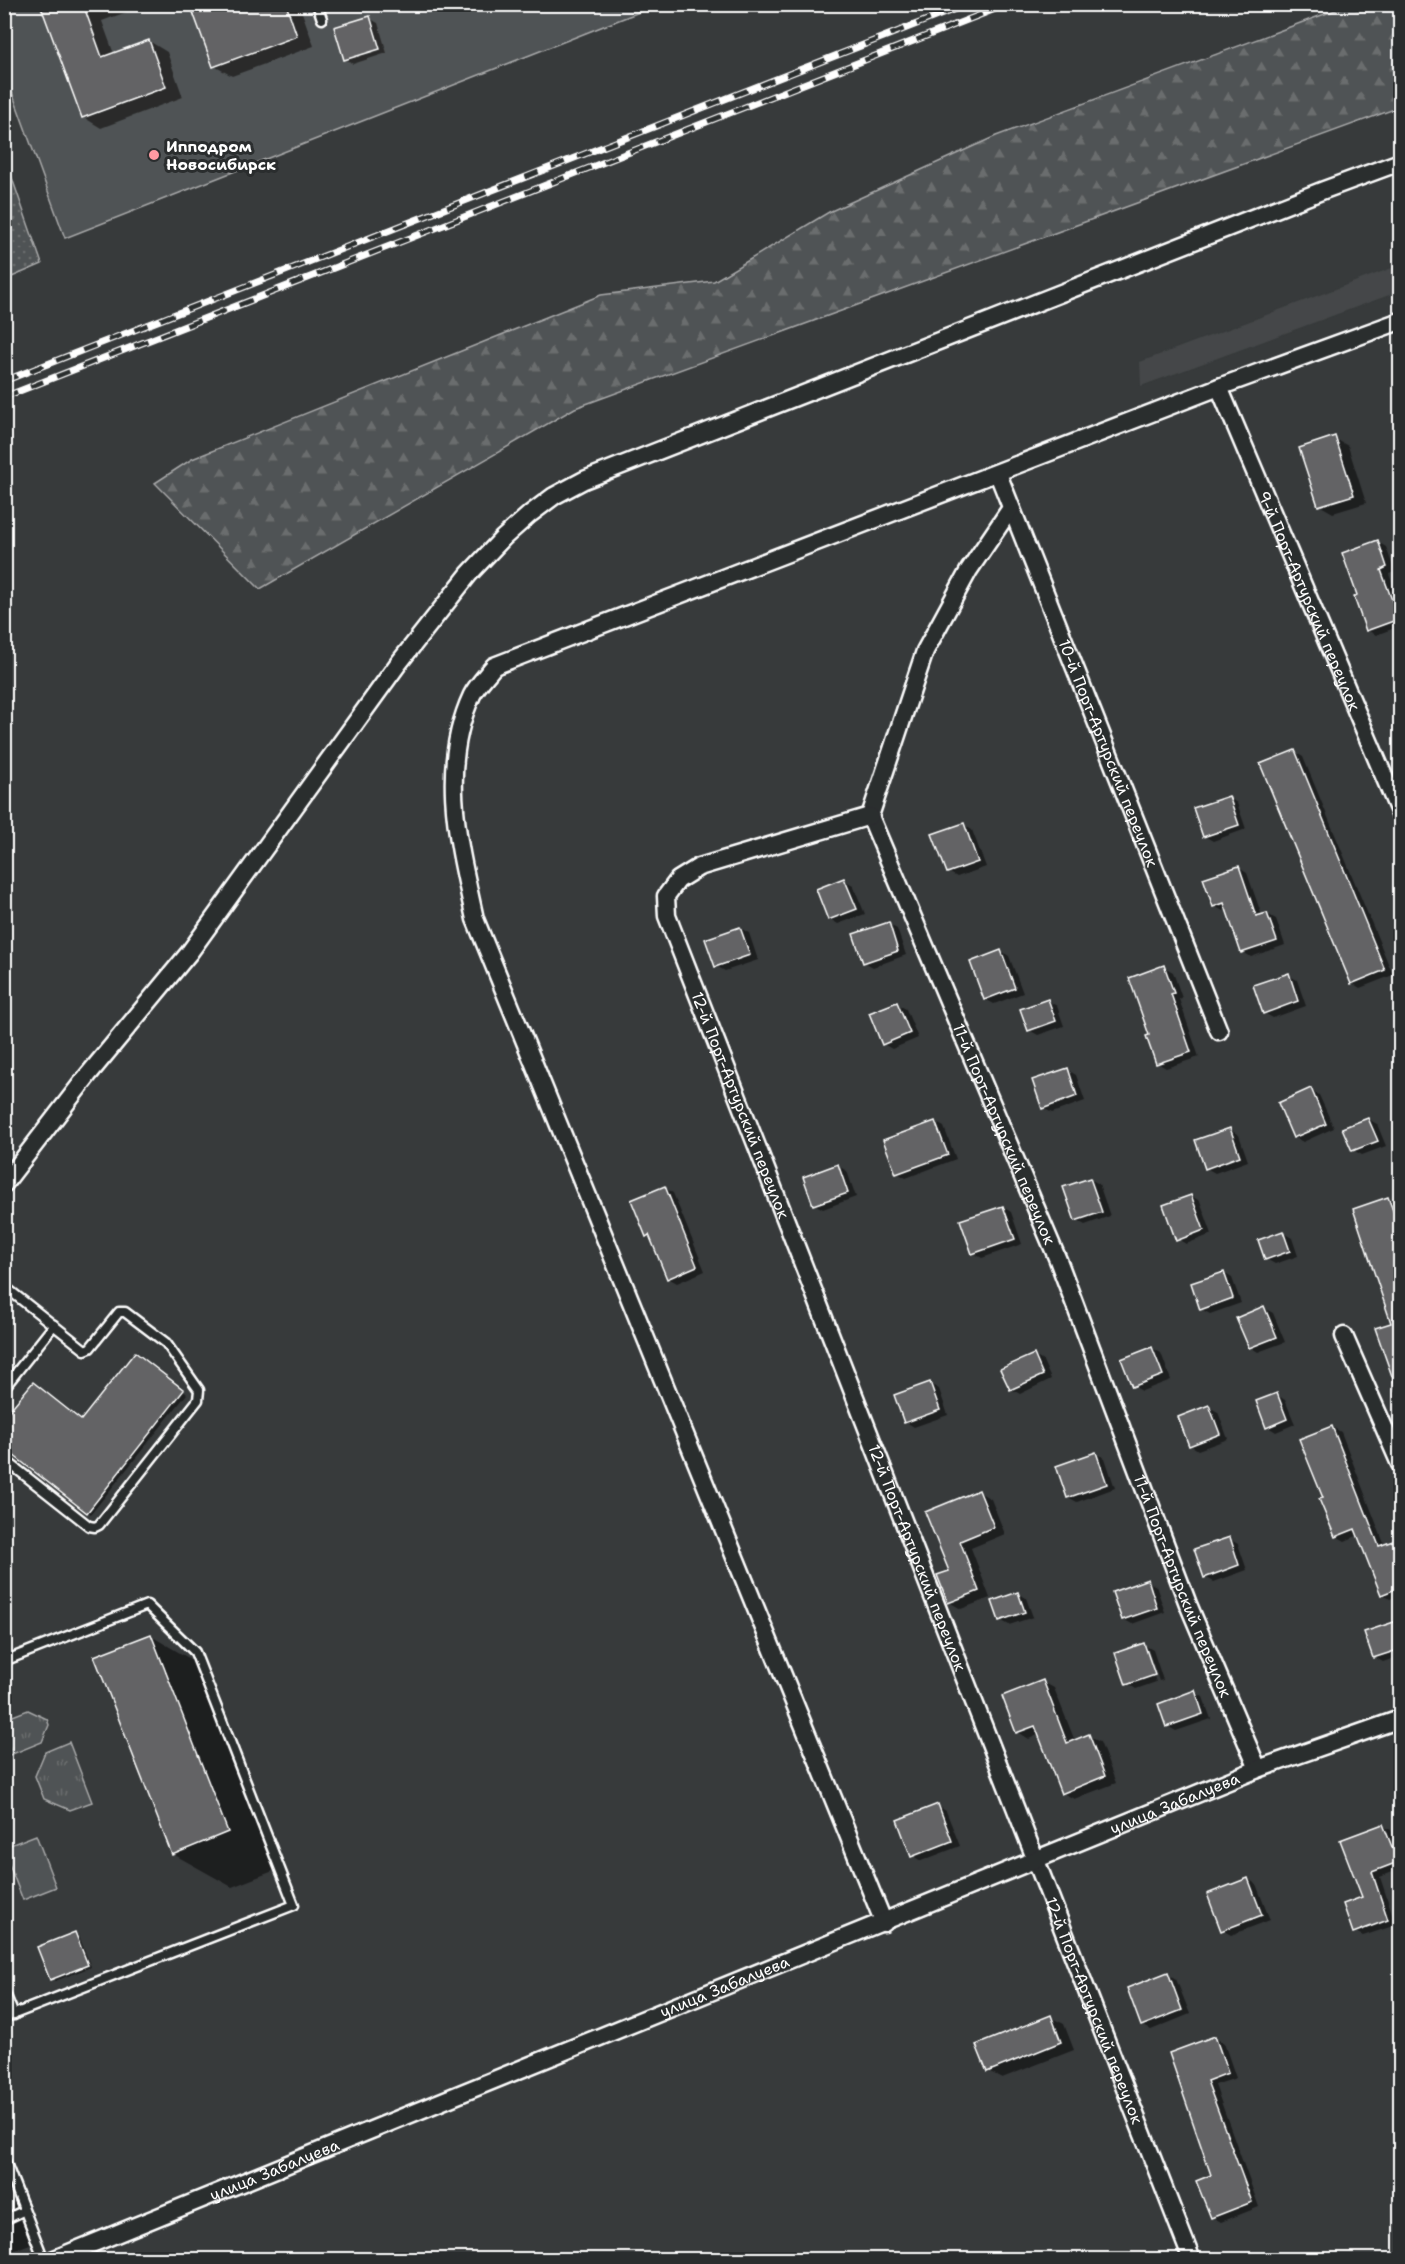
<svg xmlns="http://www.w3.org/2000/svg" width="1405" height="2264" viewBox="0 0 1405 2264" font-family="'Shantell Sans',sans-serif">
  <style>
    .built { fill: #444748 }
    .grass { fill: url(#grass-dots); stroke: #a8a9aa; stroke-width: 1.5 }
    .forest { fill: url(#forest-firs); stroke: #a8a9aa; stroke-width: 1.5 }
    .park { fill: url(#park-tufts); stroke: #a8a9aa; stroke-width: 1.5 }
    .pitch { fill: #505354; stroke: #a8a9aa; stroke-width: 1.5 }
    .shadow { fill: #0007 }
    .building { fill: #636465; stroke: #fff; stroke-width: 1.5 }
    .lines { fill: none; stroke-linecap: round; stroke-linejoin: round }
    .lane-casing { stroke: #fff; stroke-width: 13 }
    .street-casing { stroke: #fff; stroke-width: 21 }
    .lane { stroke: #2a2d2e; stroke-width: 8 }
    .street { stroke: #2a2d2e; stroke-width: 16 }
    .rail-casing { stroke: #fff; stroke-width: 7 }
    .rail { stroke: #2a2d2e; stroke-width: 4.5; stroke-dasharray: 14; stroke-linecap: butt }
    .poi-dot { fill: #ff9aa2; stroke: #2a2d2e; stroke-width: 2 }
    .labels { text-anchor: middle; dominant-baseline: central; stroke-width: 6; stroke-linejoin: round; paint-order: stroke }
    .poi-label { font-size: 16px; font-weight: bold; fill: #fff; stroke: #2a2d2e; text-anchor: start }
    .street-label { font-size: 16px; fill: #fff; stroke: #2a2d2e }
  </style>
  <defs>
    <pattern id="grass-dots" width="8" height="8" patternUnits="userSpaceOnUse" patternTransform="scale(1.5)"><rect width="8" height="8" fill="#505354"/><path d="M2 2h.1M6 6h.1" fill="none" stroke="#6a6d6e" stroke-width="1.8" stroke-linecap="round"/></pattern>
    <pattern id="forest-firs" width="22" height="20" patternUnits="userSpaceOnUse" patternTransform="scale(1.5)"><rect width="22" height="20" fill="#505354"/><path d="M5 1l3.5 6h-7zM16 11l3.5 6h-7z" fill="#6a6d6e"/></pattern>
    <pattern id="park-tufts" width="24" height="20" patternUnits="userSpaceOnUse" patternTransform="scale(1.5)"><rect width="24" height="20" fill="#505354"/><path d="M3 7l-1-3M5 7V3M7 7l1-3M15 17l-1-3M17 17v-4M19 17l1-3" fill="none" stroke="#6a6d6e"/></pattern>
  </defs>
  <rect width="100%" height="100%" fill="#373a3b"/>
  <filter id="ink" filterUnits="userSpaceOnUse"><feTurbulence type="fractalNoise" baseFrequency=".0167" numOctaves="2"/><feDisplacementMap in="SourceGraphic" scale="12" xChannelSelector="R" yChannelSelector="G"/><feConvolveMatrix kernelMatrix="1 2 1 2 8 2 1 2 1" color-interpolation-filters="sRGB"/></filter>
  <g filter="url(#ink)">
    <!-- built -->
    <polygon class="built" points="1400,265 1400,291 1141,386 1140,362"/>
    <!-- grass -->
    <polygon class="grass" points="5,158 42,264 5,280 4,280"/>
    <!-- forest -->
    <polygon class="forest" points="1349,5 1400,5 1400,107 575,408 260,589 155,483 192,459 601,295 714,281 829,212 996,136"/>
    <!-- park -->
    <g class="park">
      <polygon points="28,1710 47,1719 49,1725 42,1742 5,1757 5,1719"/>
      <polygon points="69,1742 92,1802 70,1810 44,1799 35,1776 45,1752"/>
    </g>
    <!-- pitch -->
    <g class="pitch">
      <polygon points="5,5 657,5 65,238 5,73"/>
      <polygon points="36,1835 56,1887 23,1900 5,1854 5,1847"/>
    </g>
    <!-- shadow -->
    <g class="shadow">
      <polygon points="42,4 134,4 135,9 102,21 114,54 149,41 167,52 183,97 101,128 83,117"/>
      <polygon points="191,4 299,4 314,46 232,76 214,66"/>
      <polygon points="369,18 378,23 387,53 353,64 345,59"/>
      <polygon points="1334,438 1348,446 1366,503 1333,513 1319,505"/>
      <polygon points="1378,542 1386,547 1395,572 1389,574 1400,606 1400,626 1376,635 1367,630 1359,596"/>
      <polygon points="1400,713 1400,734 1394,715"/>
      <polygon points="1295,752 1303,757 1393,975 1360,988 1352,983"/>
      <polygon points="1229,798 1237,803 1246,829 1213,841 1204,836"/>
      <polygon points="964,825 972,830 986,867 957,877 948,872"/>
      <polygon points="1239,868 1247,873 1262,916 1267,914 1276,919 1285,945 1251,957 1243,952 1228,909 1223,911 1214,906"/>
      <polygon points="844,880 853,885 865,914 838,924 830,919 818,890"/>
      <polygon points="888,924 897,929 906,955 873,967 864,962"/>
      <polygon points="740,928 749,933 758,960 725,971 716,966"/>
      <polygon points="1001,951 1009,956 1023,993 994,1004 985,999"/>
      <polygon points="1164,967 1173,972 1182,998 1179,999 1199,1057 1166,1068 1157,1063 1151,1036"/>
      <polygon points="1288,975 1297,980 1306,1006 1273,1018 1264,1013"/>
      <polygon points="1048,1001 1057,1006 1064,1026 1038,1035 1029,1030"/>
      <polygon points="897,1004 906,1009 918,1038 892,1049 883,1044"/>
      <polygon points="1068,1070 1076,1075 1085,1101 1052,1113 1043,1108"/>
      <polygon points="1311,1090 1319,1095 1334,1128 1303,1142 1294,1137"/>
      <polygon points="1368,1119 1377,1124 1386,1146 1362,1155 1353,1150"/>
      <polygon points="935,1122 944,1127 956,1159 906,1178 897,1173"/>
      <polygon points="1230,1130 1239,1135 1248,1161 1215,1173 1206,1168"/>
      <polygon points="838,1166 847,1171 856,1197 823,1209 814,1204"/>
      <polygon points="1090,1179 1099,1184 1110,1216 1085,1225 1076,1220"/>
      <polygon points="665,1188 673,1193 705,1271 677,1283 668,1278 653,1239 647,1236"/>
      <polygon points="1191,1196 1200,1201 1212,1234 1186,1244 1178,1239"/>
      <polygon points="1388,1199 1397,1204 1400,1215 1400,1411 1393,1393 1399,1390 1393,1324"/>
      <polygon points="1003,1207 1011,1212 1022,1244 982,1258 973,1253"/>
      <polygon points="1283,1233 1292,1238 1298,1256 1275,1264 1266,1259"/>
      <polygon points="1224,1273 1232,1278 1241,1303 1210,1314 1201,1309"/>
      <polygon points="1264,1308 1273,1313 1285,1342 1258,1352 1250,1347"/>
      <polygon points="1152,1348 1161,1353 1171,1380 1142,1391 1133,1386"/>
      <polygon points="139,1356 187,1394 91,1514 88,1512"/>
      <polygon points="1034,1356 1043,1361 1051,1379 1020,1394 1011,1389"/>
      <polygon points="930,1384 939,1389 948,1415 914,1427 906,1422"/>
      <polygon points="1277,1395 1285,1400 1295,1424 1276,1432 1268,1427"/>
      <polygon points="1209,1407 1218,1412 1228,1439 1198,1450 1190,1445"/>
      <polygon points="1332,1427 1341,1432 1385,1546 1400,1542 1400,1595 1390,1599 1382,1594 1359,1535 1345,1541 1336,1536 1325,1498"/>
      <polygon points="1096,1453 1105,1458 1115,1488 1077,1502 1068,1497"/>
      <polygon points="979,1492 991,1499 1005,1534 971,1548 990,1598 961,1609 949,1602 951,1571 927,1513"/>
      <polygon points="1229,1539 1238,1544 1247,1570 1214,1582 1205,1577"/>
      <polygon points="1147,1581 1156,1586 1165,1612 1132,1624 1123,1619"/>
      <polygon points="1018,1593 1026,1598 1033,1617 1009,1625 1000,1620"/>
      <polygon points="1397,1622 1400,1625 1400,1656 1383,1662 1374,1657"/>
      <polygon points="151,1636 209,1670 286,1866 232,1887 173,1854"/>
      <polygon points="1144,1645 1153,1650 1163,1680 1159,1681 1148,1650 1145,1650 1156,1682 1136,1689 1128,1684"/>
      <polygon points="1043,1682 1054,1688 1075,1741 1088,1736 1100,1742 1116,1783 1074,1799 1063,1793 1040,1734 1029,1739 1018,1732"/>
      <polygon points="1195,1692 1203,1697 1211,1719 1176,1731 1167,1726"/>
      <polygon points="938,1806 946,1811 960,1846 921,1861 913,1856"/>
      <polygon points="1383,1826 1391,1830 1400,1854 1400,1869 1380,1877 1396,1925 1363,1936 1354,1931"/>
      <polygon points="1248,1879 1256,1884 1270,1920 1231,1935 1222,1930"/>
      <polygon points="75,1934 79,1936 91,1967 55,1981 51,1979"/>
      <polygon points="1168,1974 1176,1979 1190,2014 1151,2030 1142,2025"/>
      <polygon points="1050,2017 1064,2024 1074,2050 1002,2078 988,2071"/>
      <polygon points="1215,2038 1224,2043 1236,2078 1215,2085 1259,2207 1221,2222 1212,2217 1213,2176 1170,2054"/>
      <polygon points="4,2139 43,2239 4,2254"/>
    </g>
    <!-- building -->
    <g class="building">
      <polygon points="40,4 83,4 102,57 149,40 166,87 82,118"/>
      <polygon points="190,4 286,4 297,36 213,67"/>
      <polygon points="370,16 380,49 344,60 334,27"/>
      <polygon points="1335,436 1354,495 1318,506 1299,448"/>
      <polygon points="1378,540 1387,567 1381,570 1399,619 1366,631 1354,597 1357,595 1342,553"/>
      <polygon points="1295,750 1385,970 1351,984 1260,764"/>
      <polygon points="1229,796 1239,825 1203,837 1193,808"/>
      <polygon points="964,823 978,862 947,873 932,834"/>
      <polygon points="1239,866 1256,916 1267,913 1277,941 1241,953 1224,903 1213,907 1203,878"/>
      <polygon points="844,878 857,909 828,920 816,889"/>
      <polygon points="889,922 898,951 863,963 853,934"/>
      <polygon points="740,927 750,955 715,967 705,939"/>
      <polygon points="1001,950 1015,988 984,1000 970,962"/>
      <polygon points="1164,965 1174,993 1171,994 1191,1052 1156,1064 1146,1036 1149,1035 1129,978"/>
      <polygon points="1289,973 1298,1001 1263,1014 1253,985"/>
      <polygon points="1048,999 1056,1021 1028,1031 1020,1009"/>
      <polygon points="897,1002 910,1033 882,1045 869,1013"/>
      <polygon points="1068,1068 1077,1096 1042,1109 1032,1080"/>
      <polygon points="1311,1088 1326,1124 1293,1138 1278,1103"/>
      <polygon points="1368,1118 1378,1141 1352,1151 1342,1128"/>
      <polygon points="935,1121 948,1155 896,1174 883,1140"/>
      <polygon points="1230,1128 1240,1156 1205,1169 1195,1140"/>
      <polygon points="838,1164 848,1193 813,1205 803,1177"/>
      <polygon points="1090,1178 1102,1212 1075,1221 1063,1187"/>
      <polygon points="665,1186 697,1266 667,1279 649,1235 646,1237 631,1200"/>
      <polygon points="1191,1195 1204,1230 1176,1241 1163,1205"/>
      <polygon points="1388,1197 1401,1232 1401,1392 1398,1393 1375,1328 1391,1323 1353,1209"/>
      <polygon points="1003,1206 1015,1239 972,1254 960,1220"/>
      <polygon points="1283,1231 1290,1251 1265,1260 1258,1240"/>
      <polygon points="1224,1272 1233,1298 1200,1310 1191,1283"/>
      <polygon points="1264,1306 1277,1337 1249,1348 1236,1318"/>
      <polygon points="1152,1347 1163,1375 1132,1387 1121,1359"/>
      <polygon points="135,1352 184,1390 87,1513 4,1448 4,1417 33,1382 81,1420"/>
      <polygon points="1034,1354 1043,1375 1010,1390 1000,1369"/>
      <polygon points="930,1382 940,1410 904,1423 894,1395"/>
      <polygon points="1277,1393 1287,1419 1266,1428 1256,1401"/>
      <polygon points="1209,1405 1220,1434 1189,1446 1178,1417"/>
      <polygon points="1332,1426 1379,1546 1401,1538 1401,1587 1381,1595 1355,1529 1335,1537 1319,1499 1323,1498 1299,1439"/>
      <polygon points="1096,1452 1107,1484 1067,1498 1056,1466"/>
      <polygon points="979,1490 994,1527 960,1541 979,1591 948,1603 937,1575 949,1571 925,1512"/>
      <polygon points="1230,1537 1239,1565 1204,1578 1194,1549"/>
      <polygon points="1148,1579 1157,1608 1122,1620 1112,1592"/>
      <polygon points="1018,1592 1025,1612 999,1621 992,1601"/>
      <polygon points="1397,1621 1401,1632 1401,1649 1373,1658 1364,1632"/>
      <polygon points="151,1634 228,1832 172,1855 94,1656"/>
      <polygon points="1144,1643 1155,1675 1126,1685 1115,1653"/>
      <polygon points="1043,1680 1067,1743 1089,1734 1105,1776 1061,1794 1035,1726 1016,1733 1002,1696"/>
      <polygon points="1195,1690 1203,1714 1166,1727 1158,1704"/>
      <polygon points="938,1804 952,1841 911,1857 897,1820"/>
      <polygon points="1383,1824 1398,1862 1372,1872 1388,1920 1353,1933 1343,1904 1362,1897 1340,1840"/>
      <polygon points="1248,1878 1262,1915 1221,1931 1207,1894"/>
      <polygon points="75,1932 88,1965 50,1980 37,1947"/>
      <polygon points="1168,1972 1182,2010 1141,2026 1127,1988"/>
      <polygon points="1051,2015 1061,2042 987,2072 976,2045"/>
      <polygon points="1215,2036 1228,2073 1207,2081 1252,2202 1211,2218 1196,2181 1211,2175 1169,2053"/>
    </g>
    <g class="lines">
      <!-- lane casing -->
      <g class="lane-casing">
        <g id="lane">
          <polyline points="317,4 322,19"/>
          <polyline points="4,1286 85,1350 90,1348 119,1312 125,1312 166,1343 199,1390 198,1400 99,1525 95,1527 89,1526 4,1459"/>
          <polyline points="4,1388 54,1325"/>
          <polyline points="4,1661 147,1605 195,1652 294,1905 4,2018"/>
          <polyline points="4,1991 14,2015"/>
          <polyline points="4,2158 23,2206 23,2211 4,2220"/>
          <polyline points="23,2206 44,2260"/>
        </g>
      </g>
      <!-- street casing -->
      <g class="street-casing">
        <g id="street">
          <path id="s1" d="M1219 387 1400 814"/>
          <path id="s2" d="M998 474 1219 1031"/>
          <path id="s3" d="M1011 508 969 570 925 651 870 816 1058 1260 1188 1604 1258 1769"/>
          <path id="s4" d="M870 816 699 867 678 880 666 896 667 916 1192 2260"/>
          <polyline points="4,1184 88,1075 189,953 398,664 469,574 503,538 530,514 554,496 584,480 1324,190 1400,162"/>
          <polyline points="1344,1336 1400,1464"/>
          <path d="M884 1923 475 919C459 845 438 768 472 695 477 685 487 675 494 666L1219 387 1400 321"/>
          <path id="s5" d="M52 2260 1258 1769 1400 1719"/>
        </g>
      </g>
      <!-- lane -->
      <use href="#lane" class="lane"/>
      <!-- street -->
      <use href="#street" class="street"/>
      <!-- rail casing -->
      <g class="rail-casing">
        <g id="rail">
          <polyline points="4,381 968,4"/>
          <polyline points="4,397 1008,4"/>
        </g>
      </g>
      <!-- rail -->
      <use href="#rail" class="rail"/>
    </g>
  </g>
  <!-- markers -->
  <circle class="poi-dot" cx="154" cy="155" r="6"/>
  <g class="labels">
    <!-- poi labels -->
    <g class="poi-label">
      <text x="166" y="146">Ипподром<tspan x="166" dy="18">Новосибирск</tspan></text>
    </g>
    <!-- street labels -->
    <g class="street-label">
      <text stroke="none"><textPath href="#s1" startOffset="232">9-й Порт-Артурский переулок</textPath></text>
      <text stroke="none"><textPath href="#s2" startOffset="300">10-й Порт-Артурский переулок</textPath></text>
      <text stroke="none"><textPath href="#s4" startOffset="446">12-й Порт-Артурский переулок</textPath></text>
      <text stroke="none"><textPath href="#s3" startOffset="686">11-й Порт-Артурский переулок</textPath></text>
      <text stroke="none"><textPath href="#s4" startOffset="932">12-й Порт-Артурский переулок</textPath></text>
      <text stroke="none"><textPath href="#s3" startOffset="1172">11-й Порт-Артурский переулок</textPath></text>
      <text stroke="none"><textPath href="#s5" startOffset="1212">улица Забалуева</textPath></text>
      <text stroke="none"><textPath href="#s5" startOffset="726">улица Забалуева</textPath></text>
      <text stroke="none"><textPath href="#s4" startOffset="1418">12-й Порт-Артурский переулок</textPath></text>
      <text stroke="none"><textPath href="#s5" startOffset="240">улица Забалуева</textPath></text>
    </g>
  </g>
  <!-- margin -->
  <rect width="1405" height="2264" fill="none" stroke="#2a2d2e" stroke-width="24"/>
  <rect x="12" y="12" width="1381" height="2240" fill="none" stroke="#fff" stroke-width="2" filter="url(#ink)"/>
</svg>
